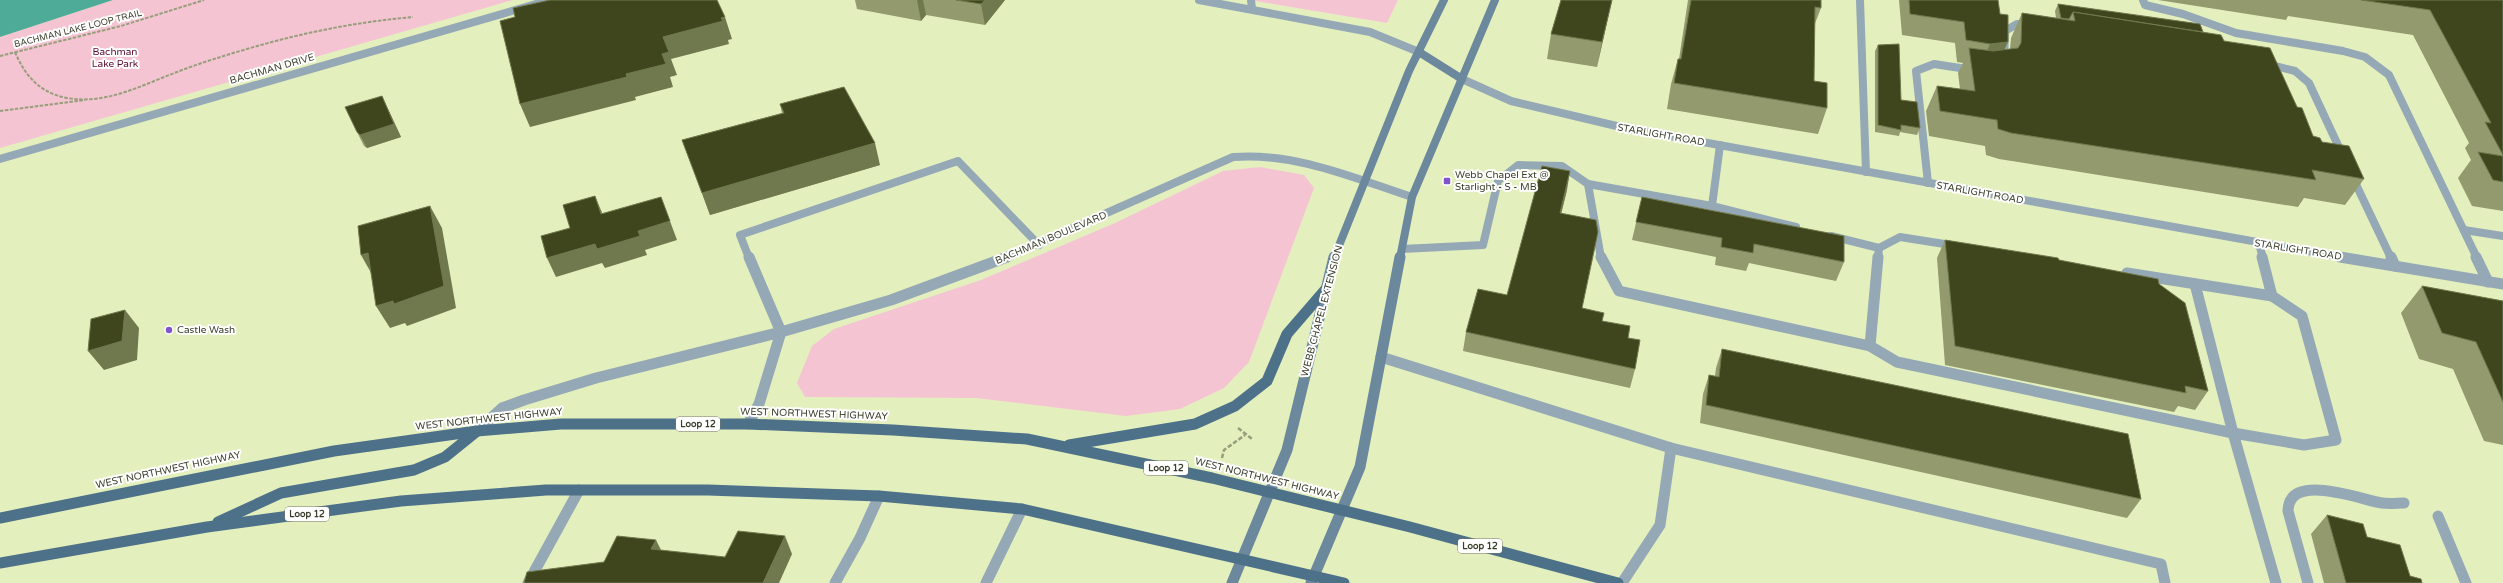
<svg xmlns="http://www.w3.org/2000/svg" width="2503" height="583" viewBox="0 0 2503 583" font-family="'Varela Round',sans-serif">
  <style>
    .green { fill: #f5c4d3 }
    .water { fill: #4dab98 }
    .lines { fill: none; stroke-linecap: round; stroke-linejoin: round }
    .path-far1 { stroke: #969e7a; stroke-width: 2; stroke-dasharray: 3.5 1.5; stroke-linecap: butt }
    .path { stroke: #969e7a; stroke-width: 2.5; stroke-dasharray: 4.5 2; stroke-linecap: butt }
    .service-far1 { stroke: #94a8b5; stroke-width: 8 }
    .service { stroke: #94a8b5; stroke-width: 11 }
    .minor-far1 { stroke: #94a8b5; stroke-width: 8 }
    .minor { stroke: #94a8b5; stroke-width: 11 }
    .secondary-far1 { stroke: #6b889c; stroke-width: 8 }
    .secondary { stroke: #6b889c; stroke-width: 11 }
    .primary { stroke: #4d7189; stroke-width: 11 }
    .wall { fill: #929a6e }
    .shaded-wall { fill: #70794d }
    .building { fill: #3f461d; stroke: #70794d }
    .poi-dot { fill: #8254cc; stroke: #fff; stroke-width: 1.5 }
    .labels { text-anchor: middle; dominant-baseline: central; stroke-width: 4; stroke-linejoin: round; paint-order: stroke }
    .far-street-label { font-size: 9px; fill: #3a3e2a; stroke: #fff }
    .shield { fill: #fff; stroke: #75786a; stroke-width: 1 }
    .shield-label { font-size: 9px; font-weight: bold; fill: #3a3e2a }
    .park-label { font-size: 10px; fill: #590c30; stroke: #fff }
    .street-label { font-size: 10px; fill: #3a3e2a; stroke: #fff }
    .poi-label { font-size: 10px; fill: #3a3e2a; stroke: #fff; text-anchor: start }
  </style>
  <rect width="100%" height="100%" fill="#e4efbe"/>
  <!-- green -->
  <g class="green">
    <polygon points="113,0 513,0 0,148 0,37"/>
    <polygon points="1249,0 1398,0 1387,23"/>
    <polygon points="1260,167 1304,175 1314,188 1249,362 1224,388 1180,409 1126,416 976,398 805,397 797,383 812,346 834,329 981,280 1115,223 1223,171"/>
  </g>
  <!-- water -->
  <polygon class="water" points="0,0 113,0 0,37"/>
  <g class="lines">
    <!-- path-far1 -->
    <g class="path-far1">
      <path d="M15 52C25 76 40 93 67 98 106 105 142 85 177 72 200 63 223 56 247 49 301 33 356 22 413 17"/>
      <polyline points="0,56 121,26 204,0"/>
      <polyline points="0,111 85,100"/>
    </g>
    <!-- path -->
    <g class="path">
      <polyline points="1238,428 1252,439"/>
      <polyline points="1222,458 1224,450 1245,435"/>
    </g>
    <!-- service-far1 -->
    <g class="service-far1">
      <polyline points="1251,0 1252,9"/>
      <polyline points="1860,0 1866,172"/>
      <polyline points="2143,0 2145,5 2183,14 2236,33 2343,51 2365,57 2389,75 2477,258"/>
      <polyline points="2004,63 2005,31 2017,24 2030,26"/>
      <polyline points="2267,64 2295,71 2309,83 2343,156"/>
      <polyline points="1720,145 1712,206 1796,227"/>
      <polyline points="2352,176 2391,258"/>
      <polyline points="1928,183 1916,71 1934,64 1973,70"/>
      <polyline points="1588,184 1601,258"/>
      <polyline points="2464,230 2503,236"/>
      <polyline points="1831,236 1879,248"/>
      <polyline points="2259,244 2263,258"/>
      <polyline points="1402,249 1483,245 1498,181 1518,165 1562,166 1588,184 1712,206"/>
      <polyline points="749,258 740,235 958,161 1039,245"/>
      <polyline points="1878,258 1879,248 1900,237 1957,246"/>
    </g>
    <!-- service -->
    <g class="service">
      <polyline points="1601,257 1619,291 1870,346"/>
      <polyline points="1878,257 1870,346 1897,362 2233,433 2304,445 2336,440 2302,316 2272,296 2262,257"/>
      <polyline points="2391,257 2395,266"/>
      <polyline points="2476,257 2488,282"/>
      <polyline points="2127,273 2272,296"/>
      <polyline points="2195,284 2233,433 2276,583"/>
      <polyline points="1381,357 1671,448 2161,564 2165,583"/>
      <polyline points="477,431 502,408 524,400 596,378 781,332 749,257"/>
      <polyline points="2438,516 2466,583"/>
      <polyline points="528,583 579,490"/>
      <polyline points="835,583 860,538 879,496"/>
      <polyline points="986,583 1022,509"/>
      <polyline points="1622,583 1660,525 1671,448"/>
      <path d="M2308 583 2288 511C2289 471 2361 500 2382 503 2390 504 2397 503 2404 503"/>
    </g>
    <!-- minor-far1 -->
    <g class="minor-far1">
      <polyline points="1199,0 1370,32 1419,52"/>
      <polyline points="1462,79 1511,101 1625,128 2346,258"/>
      <polyline points="0,159 550,0"/>
      <path d="M1005 258 1233 157C1295 152 1354 178 1412 197"/>
    </g>
    <!-- minor -->
    <g class="minor">
      <polyline points="2340,257 2503,284"/>
      <polyline points="748,424 759,404 781,332 891,300 1007,257"/>
    </g>
    <!-- secondary-far1 -->
    <g class="secondary-far1">
      <polyline points="1419,52 1462,79"/>
      <polyline points="1334,258 1409,71 1444,0"/>
      <polyline points="1400,258 1412,197 1495,0"/>
    </g>
    <!-- secondary -->
    <g class="secondary">
      <polyline points="1232,583 1287,450 1334,257"/>
      <polyline points="1311,583 1360,467 1400,257"/>
    </g>
    <!-- primary -->
    <g class="primary">
      <polyline points="1069,445 1195,424 1235,406 1267,381 1287,334 1325,290"/>
      <polyline points="0,518 334,451 477,431 561,424 748,424 893,430 1027,439 1212,478 1410,527 1618,583"/>
      <polyline points="218,522 281,493 414,470 445,457 476,432"/>
      <polyline points="0,563 207,527 401,501 546,490 708,490 879,496 1022,509 1344,583"/>
    </g>
  </g>
  <!-- wall -->
  <g class="wall">
    <polygon points="855,0 1005,0 985,25 926,15 921,21 857,9"/>
    <polygon points="1561,0 1612,0 1597,67 1547,59 1551,34"/>
    <polygon points="1688,0 1821,0 1821,8 1814,26 1814,81 1827,108 1818,134 1667,109 1671,84 1678,59 1679,59"/>
    <polygon points="1899,0 1998,0 2004,50 2010,49 2011,38 2022,13 2056,18 2055,11 2058,4 2203,32 2224,41 2297,107 2313,136 2322,142 2364,179 2345,205 2304,198 2298,207 1999,159 1986,155 1985,146 1929,136 1926,111 1937,86 1960,89 1958,73 1963,63 1957,62 1955,43 1902,35"/>
    <polygon points="2158,0 2503,0 2503,211 2472,206 2458,178 2471,160 2465,148 2469,143 2413,35 2288,16 2286,20"/>
    <polygon points="1878,45 1901,100 1920,128 1917,135 1900,132 1899,136 1875,132 1875,51"/>
    <polygon points="780,104 880,165 710,215 682,140 782,113"/>
    <polygon points="388,109 401,137 367,148 364,146 357,132"/>
    <polygon points="1567,190 1561,213 1582,308 1602,321 1628,338 1635,369 1630,388 1463,351 1466,332 1507,295"/>
    <polygon points="1642,197 1844,262 1836,281 1749,263 1746,271 1715,265 1716,257 1632,240"/>
    <polygon points="1945,240 2059,260 2159,284 2208,391 2195,410 2178,406 2174,412 1945,365 1937,258"/>
    <polygon points="2422,286 2503,301 2503,445 2484,441 2453,369 2419,359 2401,313"/>
    <polygon points="1722,349 2141,499 2127,518 1700,423 1703,394 1709,375 1715,376 1716,368"/>
    <polygon points="2327,515 2367,537 2410,576 2422,583 2324,583 2311,534"/>
  </g>
  <!-- shaded-wall -->
  <g class="shaded-wall">
    <polygon points="917,0 923,0 926,15 921,21"/>
    <polygon points="985,0 1005,0 985,25 981,4"/>
    <polygon points="1612,0 1597,67 1602,42"/>
    <polygon points="725,17 732,39 728,40 729,44 671,59 677,75 670,77 673,87 635,97 636,100 530,127 520,104 626,74 662,54 663,37"/>
    <polygon points="2008,42 1998,63 1981,65 1990,44"/>
    <polygon points="382,96 388,109 401,137 367,148 360,135"/>
    <polygon points="875,143 880,165 710,215 702,193"/>
    <polygon points="1570,171 1567,190 1557,231 1560,213"/>
    <polygon points="595,196 603,215 601,214"/>
    <polygon points="661,197 677,240 645,250 647,255 605,268 602,263 556,277 547,258 638,231"/>
    <polygon points="430,206 442,228 456,308 407,326 405,323 390,328 376,306"/>
    <polygon points="368,253 374,278 361,255"/>
    <polygon points="125,310 139,328 137,360 104,370 88,351"/>
    <polygon points="785,536 792,554 779,583 763,583"/>
    <polygon points="656,540 665,558 651,549"/>
  </g>
  <!-- building -->
  <g class="building">
    <polygon points="550,0 717,0 725,17 721,18 723,21 663,37 669,52 662,54 666,64 626,74 627,77 520,104 500,21 515,17 513,8"/>
    <polygon points="956,0 985,0 981,4"/>
    <polygon points="1561,0 1612,0 1602,42 1551,34"/>
    <polygon points="1691,0 1821,0 1821,8 1815,7 1814,81 1827,83 1827,108 1674,83 1678,59 1681,59"/>
    <polygon points="1909,0 1998,0 2000,14 2008,15 2008,42 1990,44 1966,40 1964,22 1910,14"/>
    <polygon points="2361,0 2503,0 2503,155 2485,122 2491,123 2430,10"/>
    <polygon points="2058,4 2200,24 2203,32 2073,12 2069,19 2061,18"/>
    <polygon points="2073,12 2221,35 2224,41 2270,48 2297,107 2302,108 2313,136 2320,138 2322,142 2349,146 2364,179 2312,170 2316,180 2011,133 1998,129 1997,120 1940,111 1937,86 1975,91 1969,48 1993,51 2018,48 2021,43 2022,13 2075,21"/>
    <polygon points="1899,44 1901,100 1917,102 1920,128 1901,125 1901,130 1878,125 1878,45"/>
    <polygon points="844,87 875,143 702,193 682,140 784,113 780,104"/>
    <polygon points="382,96 394,124 360,135 357,132 345,107"/>
    <polygon points="2478,152 2503,156 2503,182 2493,180"/>
    <polygon points="1542,166 1570,171 1560,213 1596,220 1598,232 1582,308 1604,313 1602,321 1630,326 1628,338 1640,340 1635,369 1466,332 1478,289 1507,295"/>
    <polygon points="595,196 601,214 661,197 670,221 638,231 640,236 597,249 595,244 547,258 541,236 570,228 563,205"/>
    <polygon points="1642,197 1844,236 1844,262 1754,244 1753,253 1721,247 1722,238 1636,222"/>
    <polygon points="430,206 444,286 394,304 393,301 376,306 368,253 361,255 358,226"/>
    <polygon points="1945,240 2058,258 2059,260 2158,279 2159,284 2185,303 2208,391 2185,386 2186,393 1955,346"/>
    <polygon points="2422,286 2503,301 2503,402 2476,342 2442,333"/>
    <polygon points="125,310 122,341 88,351 91,319"/>
    <polygon points="1722,349 2128,434 2141,499 1706,405 1709,375 1719,377"/>
    <polygon points="2327,515 2363,524 2367,537 2400,545 2410,576 2421,579 2422,583 2346,583"/>
    <polygon points="738,531 785,536 763,583 524,583 527,572 604,562 617,536 656,540 651,549 725,557"/>
  </g>
  <!-- markers -->
  <g class="poi-dot">
    <rect x="1443" y="177" width="8" height="8" rx="2"/>
    <circle cx="169" cy="330" r="4"/>
  </g>
  <g class="labels">
    <!-- far-street labels -->
    <g class="far-street-label">
      <text transform="translate(78 29) rotate(-14)">BACHMAN LAKE LOOP TRAIL</text>
    </g>
    <!-- shield labels -->
    <g class="shield">
      <rect x="676" y="417" width="44" height="14" rx="3"/>
      <rect x="1144" y="461" width="44" height="14" rx="3"/>
      <rect x="285" y="507" width="44" height="14" rx="3"/>
      <rect x="1458" y="539" width="44" height="14" rx="3"/>
    </g>
    <g class="shield-label">
      <text x="698" y="424">Loop 12</text>
      <text x="1166" y="468">Loop 12</text>
      <text x="307" y="514">Loop 12</text>
      <text x="1480" y="546">Loop 12</text>
    </g>
    <!-- park labels -->
    <g class="park-label">
      <text x="115" y="52">Bachman<tspan x="115" dy="12">Lake Park</tspan></text>
    </g>
    <!-- street labels -->
    <g class="street-label">
      <text transform="translate(272 69) rotate(-16)">BACHMAN DRIVE</text>
      <text transform="translate(1661 135) rotate(10)">STARLIGHT ROAD</text>
      <text transform="translate(1980 193) rotate(10)">STARLIGHT ROAD</text>
      <text transform="translate(1051 238) rotate(-23)">BACHMAN BOULEVARD</text>
      <text transform="translate(2298 250) rotate(9)">STARLIGHT ROAD</text>
      <text transform="translate(1322 311) rotate(-75)">WEBB CHAPEL EXTENSION</text>
      <text transform="translate(814 414) rotate(2)">WEST NORTHWEST HIGHWAY</text>
      <text transform="translate(489 419) rotate(-6)">WEST NORTHWEST HIGHWAY</text>
      <text transform="translate(168 470) rotate(-12)">WEST NORTHWEST HIGHWAY</text>
      <text transform="translate(1267 479) rotate(14)">WEST NORTHWEST HIGHWAY</text>
    </g>
    <!-- poi labels -->
    <g class="poi-label">
      <text x="1455" y="175">Webb Chapel Ext @<tspan x="1455" dy="12">Starlight - S - MB</tspan></text>
      <text x="177" y="330">Castle Wash</text>
    </g>
  </g>
</svg>
